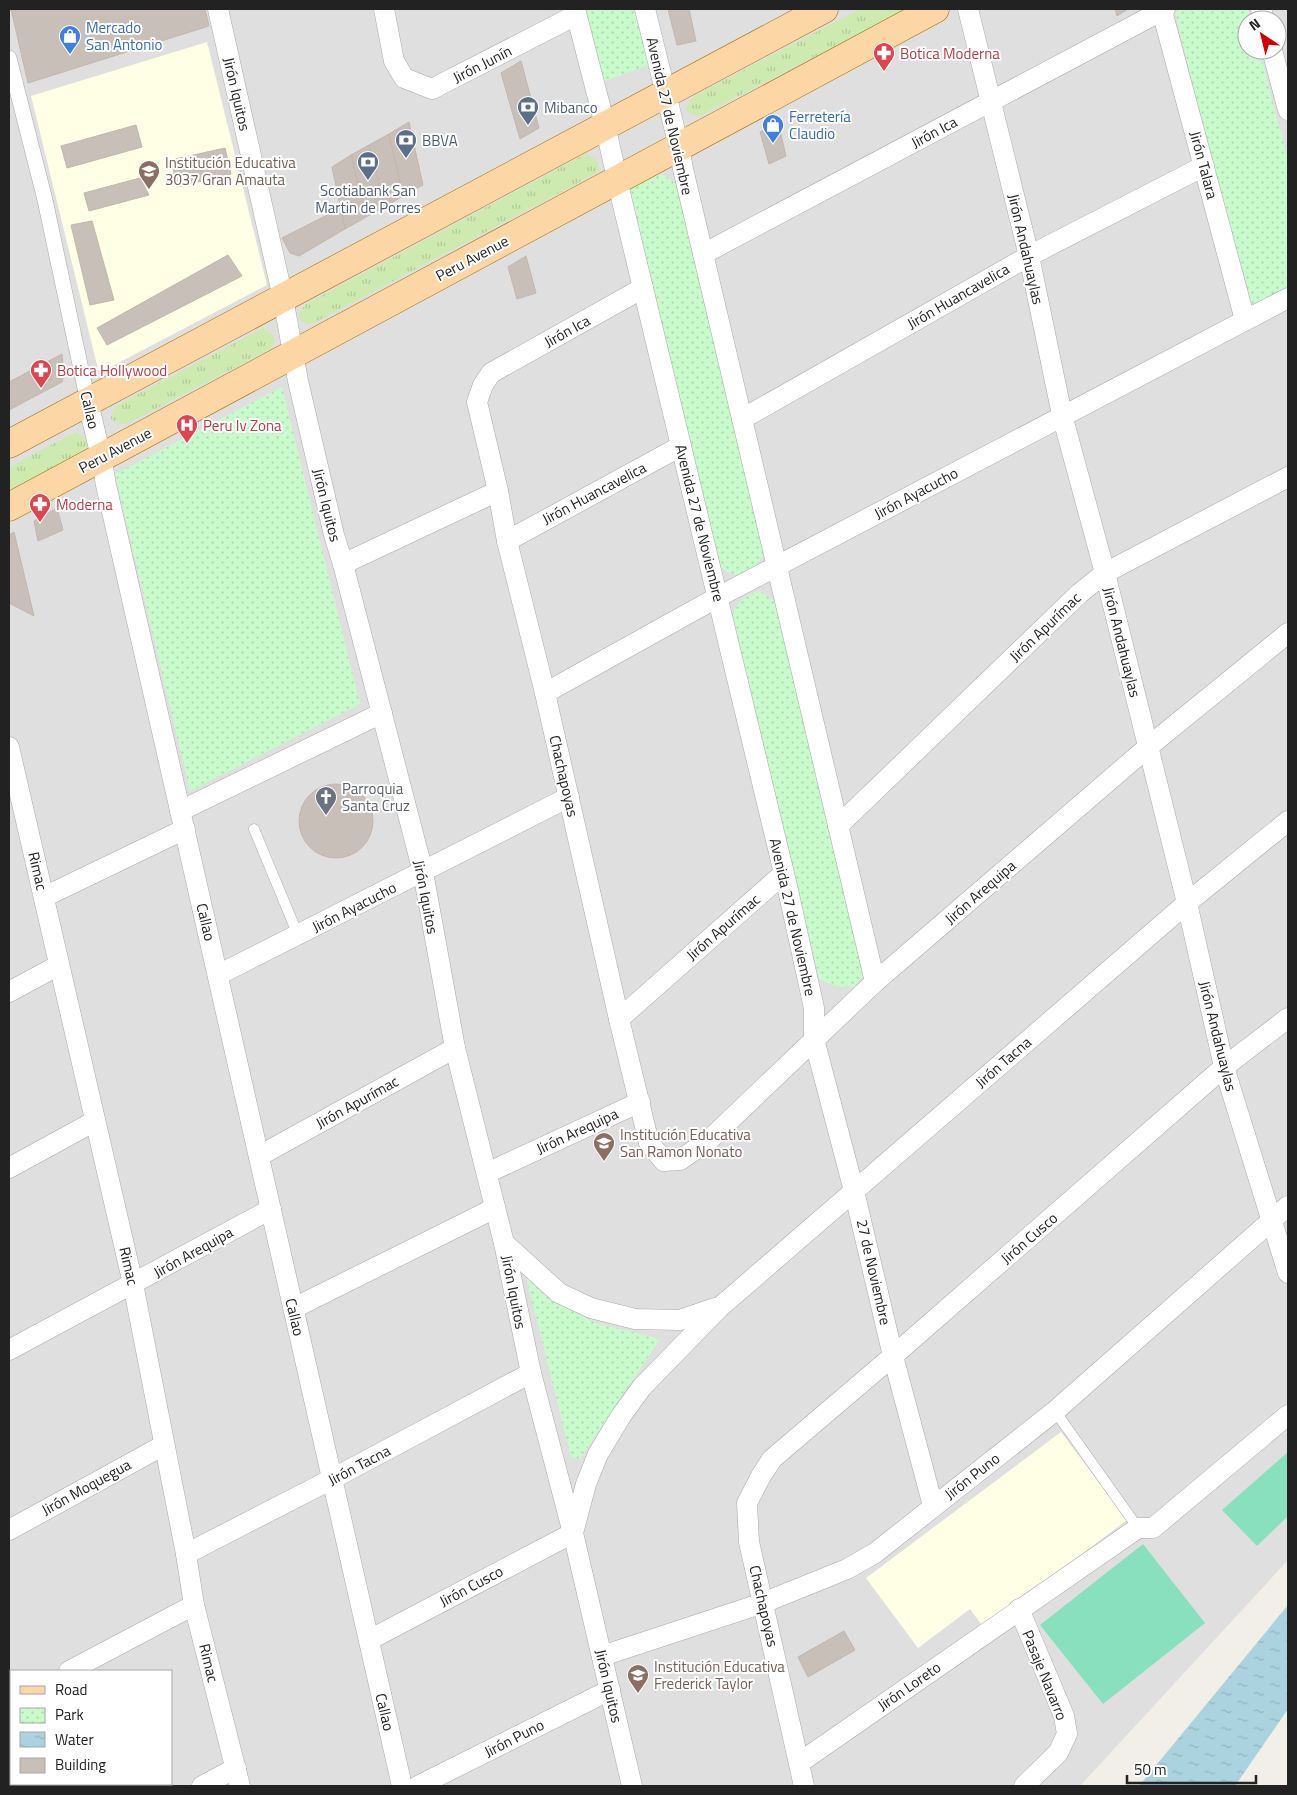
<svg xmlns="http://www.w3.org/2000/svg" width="1297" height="1795" viewBox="0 0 1297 1795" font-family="'Titillium Web',sans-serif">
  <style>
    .residential { fill: #e0dfdf; fill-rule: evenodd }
    .education { fill: #ffffe5 }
    .grass { fill: url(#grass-tufts) }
    .park { fill: url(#park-dots) }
    .pitch { fill: #88e0be }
    .water { fill: url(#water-ripples) }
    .building { fill: #c7bfb8; stroke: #c4b6ab }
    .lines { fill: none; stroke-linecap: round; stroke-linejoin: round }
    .service-casing { stroke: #a9a9a9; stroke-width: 11 }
    .pedestrian-casing { stroke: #a9a9a9; stroke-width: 16 }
    .minor-casing { stroke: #a9a9a9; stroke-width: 21 }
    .primary-casing { stroke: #a06b00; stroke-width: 29 }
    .service { stroke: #fff; stroke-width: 10 }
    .pedestrian { stroke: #fff; stroke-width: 15 }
    .minor { stroke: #fff; stroke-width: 20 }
    .primary { stroke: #fcd6a4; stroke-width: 28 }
    .labels { text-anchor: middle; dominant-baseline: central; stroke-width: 4; stroke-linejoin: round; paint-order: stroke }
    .shop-label { font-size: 15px; fill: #366cbe; stroke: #fff; text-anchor: start }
    .health-label { font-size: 15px; fill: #be3a42; stroke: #fff; text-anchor: start }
    .street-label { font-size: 15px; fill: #222; stroke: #fff }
    .service-label { font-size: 15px; fill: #4e5e75; stroke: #fff; text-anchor: start }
    .education-label { font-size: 15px; fill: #785e54; stroke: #fff; text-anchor: start }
    .worship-label { font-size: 15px; fill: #5b616d; stroke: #fff; text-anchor: start }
  </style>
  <defs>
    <pattern id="grass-tufts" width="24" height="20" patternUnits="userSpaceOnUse" patternTransform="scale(1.25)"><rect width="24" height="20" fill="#cdebb0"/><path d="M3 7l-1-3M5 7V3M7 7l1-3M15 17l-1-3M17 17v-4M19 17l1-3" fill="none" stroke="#b0c997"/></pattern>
    <pattern id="park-dots" width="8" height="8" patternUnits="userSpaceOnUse" patternTransform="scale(1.25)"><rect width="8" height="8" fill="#c8facc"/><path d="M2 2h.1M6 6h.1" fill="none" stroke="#acd6af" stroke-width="1.8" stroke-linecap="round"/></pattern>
    <pattern id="water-ripples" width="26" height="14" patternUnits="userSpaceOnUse" patternTransform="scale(1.25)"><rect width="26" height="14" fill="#aad3df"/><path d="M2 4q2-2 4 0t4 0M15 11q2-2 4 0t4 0" fill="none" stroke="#92b5bf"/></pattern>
  </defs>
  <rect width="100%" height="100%" fill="#f2efe9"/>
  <!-- residential -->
  <path class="residential" d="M9 9H1288V1560L1080 1786H9ZM1247 20H1277V50H1247ZM11 1671H171V1784H11Z"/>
  <!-- education -->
  <g class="education">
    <polygon points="207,42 267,285 99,373 31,96"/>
    <polygon points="1061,1432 1127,1520 984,1628 970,1609 918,1648 866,1578"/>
  </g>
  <!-- grass -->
  <g class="grass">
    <polygon points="860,9 907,9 702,115 695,116 686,111 687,105 694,96"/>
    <polygon points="587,153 598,162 599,168 595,174 314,323 307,324 298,319 299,313 306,304"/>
    <polygon points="263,328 274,336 275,342 271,349 126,424 120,424 111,419 111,413 119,404"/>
    <path d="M76 432C83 435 86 439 88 446L83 453 9 492V467Z"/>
  </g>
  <!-- park -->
  <g class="park">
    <polygon points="580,9 638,9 651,64 600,83"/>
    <polygon points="1181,9 1248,9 1251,20 1247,20 1247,50 1259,50 1288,160 1288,288 1252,306 1245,303 1175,12"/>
    <path d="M651 174H661L677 183 764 555 748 575C729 576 724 572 714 557L630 191 636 182Z"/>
    <polygon points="282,387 360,704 190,791 115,474"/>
    <path d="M760 591 773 600 783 611 865 960 863 976 853 987H837L819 979 730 620C736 604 742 595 760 591Z"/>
    <polygon points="524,1269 556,1302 596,1323 660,1339 580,1459 571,1457"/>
  </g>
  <!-- pitch -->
  <g class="pitch">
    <polygon points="1288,1452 1288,1516 1257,1546 1222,1510"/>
    <polygon points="1143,1544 1205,1623 1103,1704 1040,1625"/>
  </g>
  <!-- water -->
  <polygon class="water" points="1288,1605 1288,1709 1235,1786 1139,1786"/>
  <!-- building -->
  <g class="building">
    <polygon points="11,9 205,9 209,26 28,83"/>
    <polygon points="668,9 689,9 696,41 677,45"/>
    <polygon points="1115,9 1128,9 1117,16"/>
    <polygon points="521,61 539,128 520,139 501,73"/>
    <polygon points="409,122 423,185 403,196 389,134"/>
    <polygon points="778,122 786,156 769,164 760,132"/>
    <polygon points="136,125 142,147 67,168 61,146"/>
    <polygon points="389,134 403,196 385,207 369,145"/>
    <polygon points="369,145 385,207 366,217 351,155"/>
    <polygon points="225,148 231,174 177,187 171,160"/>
    <polygon points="351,155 366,217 345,229 332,167"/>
    <polygon points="140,178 149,195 89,211 84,193"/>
    <polygon points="341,208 345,229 299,256 290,253 282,238"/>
    <polygon points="92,221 114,300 90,305 71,225"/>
    <polygon points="228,255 242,276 107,345 97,328"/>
    <polygon points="526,256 536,293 517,299 508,267"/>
    <polygon points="62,354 64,375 62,382 9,410 9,382"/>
    <polygon points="57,508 63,530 38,541 34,521"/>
    <polygon points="14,532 34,616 9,603 9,535"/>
    <circle cx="336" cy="821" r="37"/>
    <polygon points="844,1631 855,1650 808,1677 798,1657"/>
  </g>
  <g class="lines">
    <!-- service casing -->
    <g class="service-casing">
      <g id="service">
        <polyline points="254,829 298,935"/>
        <polyline points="1055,1411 1138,1528"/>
      </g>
    </g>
    <!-- pedestrian casing -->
    <g class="pedestrian-casing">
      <polyline id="pedestrian" points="9,58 45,200 88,402"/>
    </g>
    <!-- minor casing -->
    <g class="minor-casing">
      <g id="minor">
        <polyline points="218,9 283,298 298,381 334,535 343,564 423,872 455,1048 504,1243 531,1373 573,1533 632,1786"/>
        <polyline points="384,9 394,61 404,78 432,89 576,15"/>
        <polyline points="575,9 605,125 622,201 788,890 814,1008 814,1039 854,1191 893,1356 933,1506"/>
        <polyline points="645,9 679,147 683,169 875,982"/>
        <polyline points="968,9 1029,256 1062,415 1105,573 1187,903 1224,1067 1288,1273"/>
        <polyline points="1261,9 1264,20"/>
        <polyline points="1162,11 1245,320"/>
        <polyline points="1272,50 1288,110"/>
        <polyline points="703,254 1165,9"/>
        <polyline points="643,288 491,373 483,385 477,402 498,491 507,541 545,693 619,1019 649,1143 664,1161 680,1160 709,1140 875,982 1148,747 1288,633"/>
        <polyline points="88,402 101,457 106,485 402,1786"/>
        <polyline points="742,419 1029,256 1204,166"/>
        <polyline points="507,541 681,446"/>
        <polyline points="343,564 498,491"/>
        <polyline points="545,693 718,597 1288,298"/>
        <polyline points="9,747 133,1284 186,1554 194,1605 240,1786"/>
        <polyline points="180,811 382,713"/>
        <polyline points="838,826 1080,593 1105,573 1288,477"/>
        <polyline points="44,897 185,829"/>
        <polyline points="218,975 569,797"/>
        <polyline points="9,992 59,965"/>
        <polyline points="619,1019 783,874"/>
        <polyline points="259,1156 455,1048"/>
        <polyline points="9,1168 95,1121"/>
        <polyline points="487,1173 640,1102"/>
        <polyline points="504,1243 559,1293 591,1308 635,1319 680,1320 715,1308"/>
        <polyline points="294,1308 495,1208"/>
        <polyline points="9,1350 271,1209"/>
        <polyline points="9,1530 164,1445"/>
        <polyline points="186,1554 332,1479 531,1373"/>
        <polyline points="1019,1609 1064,1716 1067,1734 1058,1753 1024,1786"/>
        <polyline points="369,1640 573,1533 586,1484 598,1454 621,1416 642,1387 720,1307 1187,903 1288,821"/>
        <polyline points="602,1656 763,1603 847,1569 875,1553 1055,1411 1288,1206"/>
        <polyline points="69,1671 194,1605"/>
        <polyline points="9,1703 11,1702"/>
        <polyline points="799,1763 1138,1528 1153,1528 1288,1415"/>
        <polyline points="202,1786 236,1768"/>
        <polyline points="418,1786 610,1690"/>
        <polyline points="804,1786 749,1542 747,1503 761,1476 772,1459 893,1356 1224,1067 1288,1018"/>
      </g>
    </g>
    <!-- primary casing -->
    <g class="primary-casing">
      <g id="primary">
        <polyline points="9,444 824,9"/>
        <polyline points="9,507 935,9"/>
      </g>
    </g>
    <!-- service -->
    <use href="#service" class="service"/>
    <!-- pedestrian -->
    <use href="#pedestrian" class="pedestrian"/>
    <!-- minor -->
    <use href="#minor" class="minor"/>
    <!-- primary -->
    <use href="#primary" class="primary"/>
  </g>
  <!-- icons -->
  <defs>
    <g id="shop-pin" transform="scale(1.125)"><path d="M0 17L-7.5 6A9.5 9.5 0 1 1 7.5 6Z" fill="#3f7fe0" stroke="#fff"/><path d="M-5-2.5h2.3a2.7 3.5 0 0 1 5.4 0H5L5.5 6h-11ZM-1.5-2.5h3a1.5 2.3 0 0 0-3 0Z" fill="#fff"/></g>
    <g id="pharmacy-pin" transform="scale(1.125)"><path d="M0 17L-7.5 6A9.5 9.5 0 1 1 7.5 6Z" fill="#e0444e" stroke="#fff"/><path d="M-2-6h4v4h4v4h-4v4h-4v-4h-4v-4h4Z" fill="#fff"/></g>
    <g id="bank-pin" transform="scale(1.125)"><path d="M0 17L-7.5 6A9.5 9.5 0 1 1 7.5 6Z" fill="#5c6f8a" stroke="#fff"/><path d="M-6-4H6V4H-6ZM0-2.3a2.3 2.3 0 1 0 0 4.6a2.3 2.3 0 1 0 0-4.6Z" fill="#fff"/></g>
    <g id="school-pin" transform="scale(1.125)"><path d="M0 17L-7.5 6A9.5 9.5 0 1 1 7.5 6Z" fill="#8d6e63" stroke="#fff"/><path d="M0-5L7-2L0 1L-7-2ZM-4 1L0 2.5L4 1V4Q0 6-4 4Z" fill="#fff"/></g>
    <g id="hospital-pin" transform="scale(1.125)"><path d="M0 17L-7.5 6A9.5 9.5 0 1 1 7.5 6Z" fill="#e0444e" stroke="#fff"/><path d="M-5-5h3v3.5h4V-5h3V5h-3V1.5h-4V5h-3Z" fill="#fff"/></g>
    <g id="church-pin" transform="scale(1.125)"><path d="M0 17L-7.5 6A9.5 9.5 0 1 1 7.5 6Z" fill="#6b7280" stroke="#fff"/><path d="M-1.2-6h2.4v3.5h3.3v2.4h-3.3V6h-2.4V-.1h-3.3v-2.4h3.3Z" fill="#fff"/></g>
  </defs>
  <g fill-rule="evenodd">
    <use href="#shop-pin" x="70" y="36"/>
    <use href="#pharmacy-pin" x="884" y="53"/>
    <use href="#bank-pin" x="528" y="107"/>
    <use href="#shop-pin" x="773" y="125"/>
    <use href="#bank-pin" x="406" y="140"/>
    <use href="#bank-pin" x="368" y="162"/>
    <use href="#school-pin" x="149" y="171"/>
    <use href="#pharmacy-pin" x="41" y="370"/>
    <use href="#hospital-pin" x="187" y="425"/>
    <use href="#pharmacy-pin" x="40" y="504"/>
    <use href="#church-pin" x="326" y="797"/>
    <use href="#school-pin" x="604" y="1143"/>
    <use href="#school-pin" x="638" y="1675"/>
  </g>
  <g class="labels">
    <!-- shop labels -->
    <g class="shop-label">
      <text x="86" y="27">Mercado<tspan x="86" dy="17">San Antonio</tspan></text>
      <text x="789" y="116">Ferretería<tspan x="789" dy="17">Claudio</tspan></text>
    </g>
    <!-- health labels -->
    <g class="health-label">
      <text x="900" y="53">Botica Moderna</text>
      <text x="57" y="370">Botica Hollywood</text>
      <text x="203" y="425">Peru Iv Zona</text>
      <text x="56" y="504">Moderna</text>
    </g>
    <!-- street labels -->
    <g class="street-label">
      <text transform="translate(482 64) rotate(-27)">Jirón Junín</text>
      <text transform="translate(237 94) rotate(77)">Jirón Iquitos</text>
      <text transform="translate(670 116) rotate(77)">Avenida 27 de Noviembre</text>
      <text transform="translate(934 132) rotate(-28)">Jirón Ica</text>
      <text transform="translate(1204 165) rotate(75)">Jirón Talara</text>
      <text transform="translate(1026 249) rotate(77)">Jirón Andahuaylas</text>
      <text transform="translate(472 258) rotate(-28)">Peru Avenue</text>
      <text transform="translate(958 296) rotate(-30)">Jirón Huancavelica</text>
      <text transform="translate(567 331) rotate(-29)">Jirón Ica</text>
      <text transform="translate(90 410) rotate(77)">Callao</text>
      <text transform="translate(115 450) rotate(-28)">Peru Avenue</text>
      <text transform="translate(594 493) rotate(-28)">Jirón Huancavelica</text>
      <text transform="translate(916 493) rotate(-28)">Jirón Ayacucho</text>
      <text transform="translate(327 505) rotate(76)">Jirón Iquitos</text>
      <text transform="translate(700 523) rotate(76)">Avenida 27 de Noviembre</text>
      <text transform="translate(1045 627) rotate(-44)">Jirón Apurímac</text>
      <text transform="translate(1122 642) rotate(76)">Jirón Andahuaylas</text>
      <text transform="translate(564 776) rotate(77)">Chachapoyas</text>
      <text transform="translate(38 871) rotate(77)">Rimac</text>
      <text transform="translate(980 892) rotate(-41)">Jirón Arequipa</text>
      <text transform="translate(426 897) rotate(79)">Jirón Iquitos</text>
      <text transform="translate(354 907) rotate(-27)">Jirón Ayacucho</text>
      <text transform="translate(793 917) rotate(77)">Avenida 27 de Noviembre</text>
      <text transform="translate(206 922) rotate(77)">Callao</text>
      <text transform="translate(723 927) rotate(-41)">Jirón Apurímac</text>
      <text transform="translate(1218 1036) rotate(76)">Jirón Andahuaylas</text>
      <text transform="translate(1003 1062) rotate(-41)">Jirón Tacna</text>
      <text transform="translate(357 1102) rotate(-29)">Jirón Apurímac</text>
      <text transform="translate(577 1131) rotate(-25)">Jirón Arequipa</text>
      <text transform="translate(1029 1238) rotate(-41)">Jirón Cusco</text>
      <text transform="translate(193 1252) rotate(-29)">Jirón Arequipa</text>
      <text transform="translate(129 1266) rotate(77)">Rimac</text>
      <text transform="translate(874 1272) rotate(77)">27 de Noviembre</text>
      <text transform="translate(514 1292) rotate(79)">Jirón Iquitos</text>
      <text transform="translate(295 1317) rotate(77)">Callao</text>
      <text transform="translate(359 1465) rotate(-28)">Jirón Tacna</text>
      <text transform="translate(972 1476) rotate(-38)">Jirón Puno</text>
      <text transform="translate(86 1487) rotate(-29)">Jirón Moquegua</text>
      <text transform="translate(471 1586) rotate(-28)">Jirón Cusco</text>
      <text transform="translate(764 1606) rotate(77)">Chachapoyas</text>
      <text transform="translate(209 1663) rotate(76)">Rimac</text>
      <text transform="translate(1045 1675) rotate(68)">Pasaje Navarro</text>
      <text transform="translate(609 1686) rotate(77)">Jirón Iquitos</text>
      <text transform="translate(909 1686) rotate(-35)">Jirón Loreto</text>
      <text transform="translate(385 1712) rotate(77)">Callao</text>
      <text transform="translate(514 1738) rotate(-27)">Jirón Puno</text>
    </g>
    <!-- service labels -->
    <g class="service-label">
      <text x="544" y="107">Mibanco</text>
      <text x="422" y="140">BBVA</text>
      <text x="368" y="190" text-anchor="middle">Scotiabank San<tspan x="368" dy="17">Martin de Porres</tspan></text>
    </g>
    <!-- education labels -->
    <g class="education-label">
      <text x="165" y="162">Institución Educativa<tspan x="165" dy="17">3037 Gran Amauta</tspan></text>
      <text x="620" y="1134">Institución Educativa<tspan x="620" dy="17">San Ramon Nonato</tspan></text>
      <text x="654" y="1666">Institución Educativa<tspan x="654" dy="17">Frederick Taylor</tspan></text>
    </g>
    <!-- worship labels -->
    <g class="worship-label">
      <text x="342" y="788">Parroquia<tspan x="342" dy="17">Santa Cruz</tspan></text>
    </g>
  </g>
  <!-- border -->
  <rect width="1297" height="1795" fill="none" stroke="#222222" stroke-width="20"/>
  <!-- legend -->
  <rect x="10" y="1670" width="162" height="115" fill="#ffffff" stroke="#a7a7a7"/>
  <rect x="20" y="1686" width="25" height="8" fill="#fcd6a4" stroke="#a7a7a7"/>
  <text x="55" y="1695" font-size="15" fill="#222222">Road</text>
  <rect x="20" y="1708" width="25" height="15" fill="url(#park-dots)" stroke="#a7a7a7"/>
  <text x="55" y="1720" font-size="15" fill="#222222">Park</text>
  <rect x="20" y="1732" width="25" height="15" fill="url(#water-ripples)" stroke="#a7a7a7"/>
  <text x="55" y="1745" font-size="15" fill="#222222">Water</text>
  <rect x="20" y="1758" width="25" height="15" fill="#c7bfb8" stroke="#a7a7a7"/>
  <text x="55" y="1770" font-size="15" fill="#222222">Building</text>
  <!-- north arrow -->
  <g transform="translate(1262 35) rotate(325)"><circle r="24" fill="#ffffff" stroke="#a7a7a7"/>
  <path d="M0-4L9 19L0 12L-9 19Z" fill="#d40000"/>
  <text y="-8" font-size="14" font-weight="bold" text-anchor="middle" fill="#222222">N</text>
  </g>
  <!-- scale -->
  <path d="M1127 1775v8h129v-8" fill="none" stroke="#222222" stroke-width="2.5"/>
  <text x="1134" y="1775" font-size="15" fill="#222222" stroke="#ffffff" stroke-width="4" paint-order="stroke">50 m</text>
</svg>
